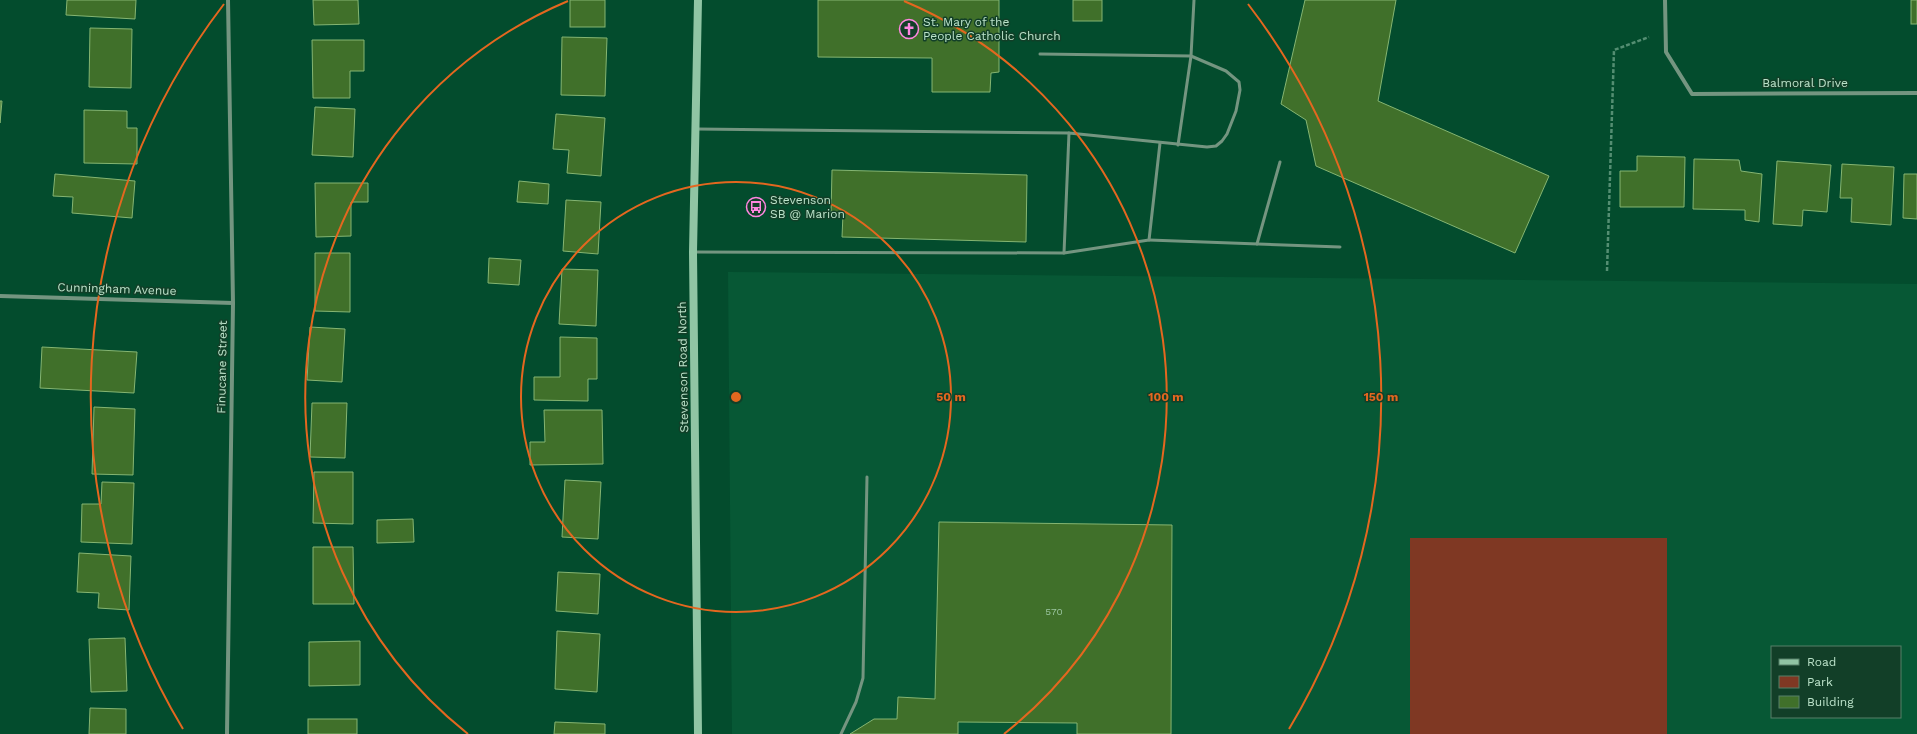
<svg xmlns="http://www.w3.org/2000/svg" width="1917" height="734" viewBox="0 0 1917 734" font-family="'Work Sans',sans-serif">
  <style>
    .built { fill: #075835; fill-rule: evenodd }
    .green { fill: #7f3823 }
    .building { fill: #40702a; stroke: #85b572 }
    .lines { fill: none; stroke-linecap: round; stroke-linejoin: round }
    .path { stroke: #548e72; stroke-width: 2.5; stroke-dasharray: 4 2; stroke-linecap: butt }
    .service { stroke: #749580; stroke-width: 3 }
    .minor { stroke: #749580; stroke-width: 4 }
    .secondary { stroke: #90c5a4; stroke-width: 8 }
    .ring { fill: none; stroke: #e4671f; stroke-width: 2 }
    .labels { text-anchor: middle; dominant-baseline: central; stroke-width: 3; stroke-linejoin: round; paint-order: stroke }
    .number-label { font-size: 10px; fill: #9cc6a1 }
    .poi-label { font-size: 12px; fill: #bbe2c9; stroke: #123f28; text-anchor: start }
    .street-label { font-size: 12px; fill: #bbe2c9; stroke: #123f28 }
    .centre { fill: #e4671f; stroke: #123f28; stroke-width: 2 }
    .ring-label { font-size: 12px; text-anchor: middle; font-weight: bold; fill: #e4671f; stroke: #123f28; stroke-width: 3; stroke-linejoin: round; paint-order: stroke }
  </style>
  <rect width="100%" height="100%" fill="#034c2d"/>
  <!-- built -->
  <path class="built" d="M728 272 1917 284V734H732ZM1772 647H1900V717H1772Z"/>
  <!-- green -->
  <rect class="green" x="1410" y="538" width="257" height="196"/>
  <!-- building -->
  <g class="building">
    <polygon points="67,0 136,0 135,19 66,15"/>
    <polygon points="313,0 358,0 359,24 314,25"/>
    <rect x="570" y="0" width="35" height="27"/>
    <polygon points="818,0 999,0 999,72 991,73 990,92 932,92 932,58 818,57"/>
    <rect x="1073" y="0" width="29" height="21"/>
    <polygon points="1305,0 1396,0 1378,101 1549,176 1515,253 1316,166 1306,120 1281,104"/>
    <rect x="1911" y="0" width="6" height="24"/>
    <polygon points="90,28 132,29 131,88 89,87"/>
    <polygon points="562,37 607,38 605,96 561,95"/>
    <polygon points="312,40 364,40 364,71 350,71 350,98 313,98"/>
    <polygon points="0,101 2,101 0,123"/>
    <polygon points="315,107 355,109 353,157 312,155"/>
    <polygon points="84,110 127,111 127,128 137,128 137,164 84,163"/>
    <polygon points="556,114 605,118 601,176 567,173 569,150 553,149"/>
    <polygon points="1637,156 1685,157 1684,207 1620,207 1620,171 1637,171"/>
    <polygon points="1694,159 1739,160 1741,171 1762,174 1759,222 1745,220 1745,210 1693,209"/>
    <polygon points="1777,161 1831,165 1827,212 1803,210 1802,226 1773,224"/>
    <polygon points="1842,164 1894,167 1891,225 1851,222 1852,198 1840,198"/>
    <polygon points="832,170 1027,175 1026,242 842,237 843,214 831,214"/>
    <polygon points="55,174 135,181 132,218 72,213 73,197 53,196"/>
    <polygon points="1904,174 1917,174 1917,219 1903,218"/>
    <polygon points="519,181 549,184 548,204 517,202"/>
    <polygon points="315,183 368,183 368,202 351,202 351,236 316,237"/>
    <polygon points="566,200 601,202 598,254 563,251"/>
    <polygon points="315,253 350,253 350,312 315,311"/>
    <polygon points="489,258 521,260 519,285 488,283"/>
    <polygon points="562,269 598,270 596,326 559,324"/>
    <polygon points="310,327 345,329 342,382 307,380"/>
    <polygon points="560,337 597,338 597,379 588,379 588,401 534,400 534,377 560,377"/>
    <polygon points="42,347 137,352 134,393 40,388"/>
    <polygon points="312,403 347,403 345,458 310,457"/>
    <polygon points="94,407 135,409 133,475 92,474"/>
    <polygon points="544,410 602,410 603,464 530,465 530,442 545,442"/>
    <polygon points="314,472 353,472 353,524 313,523"/>
    <polygon points="565,480 601,482 598,539 562,537"/>
    <polygon points="102,482 134,483 132,544 81,542 82,504 101,504"/>
    <polygon points="413,519 414,542 377,543 377,520"/>
    <polygon points="939,522 1172,525 1171,734 1077,734 1077,723 958,722 958,734 850,734 874,719 897,719 898,697 935,699"/>
    <polygon points="313,547 353,547 354,604 313,604"/>
    <polygon points="79,553 131,556 129,610 98,608 99,593 77,592"/>
    <polygon points="558,572 600,574 598,614 556,611"/>
    <polygon points="557,631 600,634 597,692 555,689"/>
    <polygon points="125,638 127,691 91,692 89,639"/>
    <polygon points="360,641 360,685 309,686 309,642"/>
    <polygon points="90,708 126,709 126,734 89,734"/>
    <rect x="308" y="719" width="49" height="15"/>
    <polygon points="555,722 605,724 605,734 554,734"/>
  </g>
  <g class="lines">
    <!-- path -->
    <polyline class="path" points="1607,271 1614,50 1649,37"/>
    <!-- service -->
    <g class="service">
      <polyline points="1040,54 1191,56 1226,71 1239,82 1240,90 1236,111 1227,134 1222,141 1216,146 1207,147 1069,133 1064,253"/>
      <polyline points="697,129 1069,133"/>
      <polyline points="1178,145 1191,56 1194,0"/>
      <polyline points="1149,240 1340,247"/>
      <polyline points="1257,244 1280,162"/>
      <polyline points="694,252 1064,253 1149,240 1160,143"/>
      <polyline points="841,734 856,702 863,678 867,477"/>
    </g>
    <!-- minor -->
    <g class="minor">
      <polyline points="1665,0 1666,52 1692,94 1917,93"/>
      <polyline points="0,296 233,303"/>
      <polyline points="227,734 233,303 228,0"/>
    </g>
    <!-- secondary -->
    <polyline class="secondary" points="698,734 693,252 698,0"/>
  </g>
  <!-- distance rings -->
  <g class="ring">
    <circle cx="736" cy="397" r="215"/>
    <path d="M468 734A430 430 0 0 1 568 1M904 1A430 430 0 0 1 1004 734"/>
    <path d="M183 729A645 645 0 0 1 224 4M1248 4A645 645 0 0 1 1289 729"/>
  </g>
  <!-- icons -->
  <defs>
    <g id="church-ring" transform="scale(1)"><circle r="9.5" fill="#123f28" stroke="#fe86e0" stroke-width="1.5"/><path d="M-1.2-6h2.4v3.5h3.3v2.4h-3.3V6h-2.4V-.1h-3.3v-2.4h3.3Z" fill="#fe86e0"/></g>
    <g id="bus-ring" transform="scale(1)"><circle r="9.5" fill="#123f28" stroke="#fe86e0" stroke-width="1.5"/><path d="M-5-6H5V4H4V6H2V4H-2V6H-4V4H-5ZM-3.5-4V0h7V-4ZM-3.5 1.2v1.5H-2V1.2ZM2 1.2v1.5H3.5V1.2Z" fill="#fe86e0"/></g>
  </defs>
  <g fill-rule="evenodd">
    <use href="#church-ring" x="909" y="29"/>
    <use href="#bus-ring" x="756" y="207"/>
  </g>
  <g class="labels">
    <!-- number labels -->
    <g class="number-label">
      <text x="1054" y="611">570</text>
    </g>
    <!-- poi labels -->
    <g class="poi-label">
      <text x="923" y="22">St. Mary of the<tspan x="923" dy="14">People Catholic Church</tspan></text>
      <text x="770" y="200">Stevenson<tspan x="770" dy="14">SB @ Marion</tspan></text>
    </g>
    <!-- street labels -->
    <g class="street-label">
      <text x="1805" y="83">Balmoral Drive</text>
      <text transform="translate(117 289) rotate(2)">Cunningham Avenue</text>
      <text transform="translate(222 367) rotate(-89)">Finucane Street</text>
      <text transform="translate(683 367) rotate(-91)">Stevenson Road North</text>
    </g>
  </g>
  <circle cx="736" cy="397" r="6" class="centre"/>
  <g class="ring-label">
    <text x="951" y="401">50 m</text>
    <text x="1166" y="401">100 m</text>
    <text x="1381" y="401">150 m</text>
  </g>
  <!-- legend -->
  <rect x="1771" y="646" width="130" height="72" fill="#123f28" stroke="#568068"/>
  <rect x="1779" y="659" width="20" height="6" fill="#90c5a4" stroke="#568068"/>
  <text x="1807" y="666" font-size="12" fill="#bbe2c9">Road</text>
  <rect x="1779" y="676" width="20" height="12" fill="#7f3823" stroke="#568068"/>
  <text x="1807" y="686" font-size="12" fill="#bbe2c9">Park</text>
  <rect x="1779" y="696" width="20" height="12" fill="#40702a" stroke="#568068"/>
  <text x="1807" y="706" font-size="12" fill="#bbe2c9">Building</text>
</svg>
